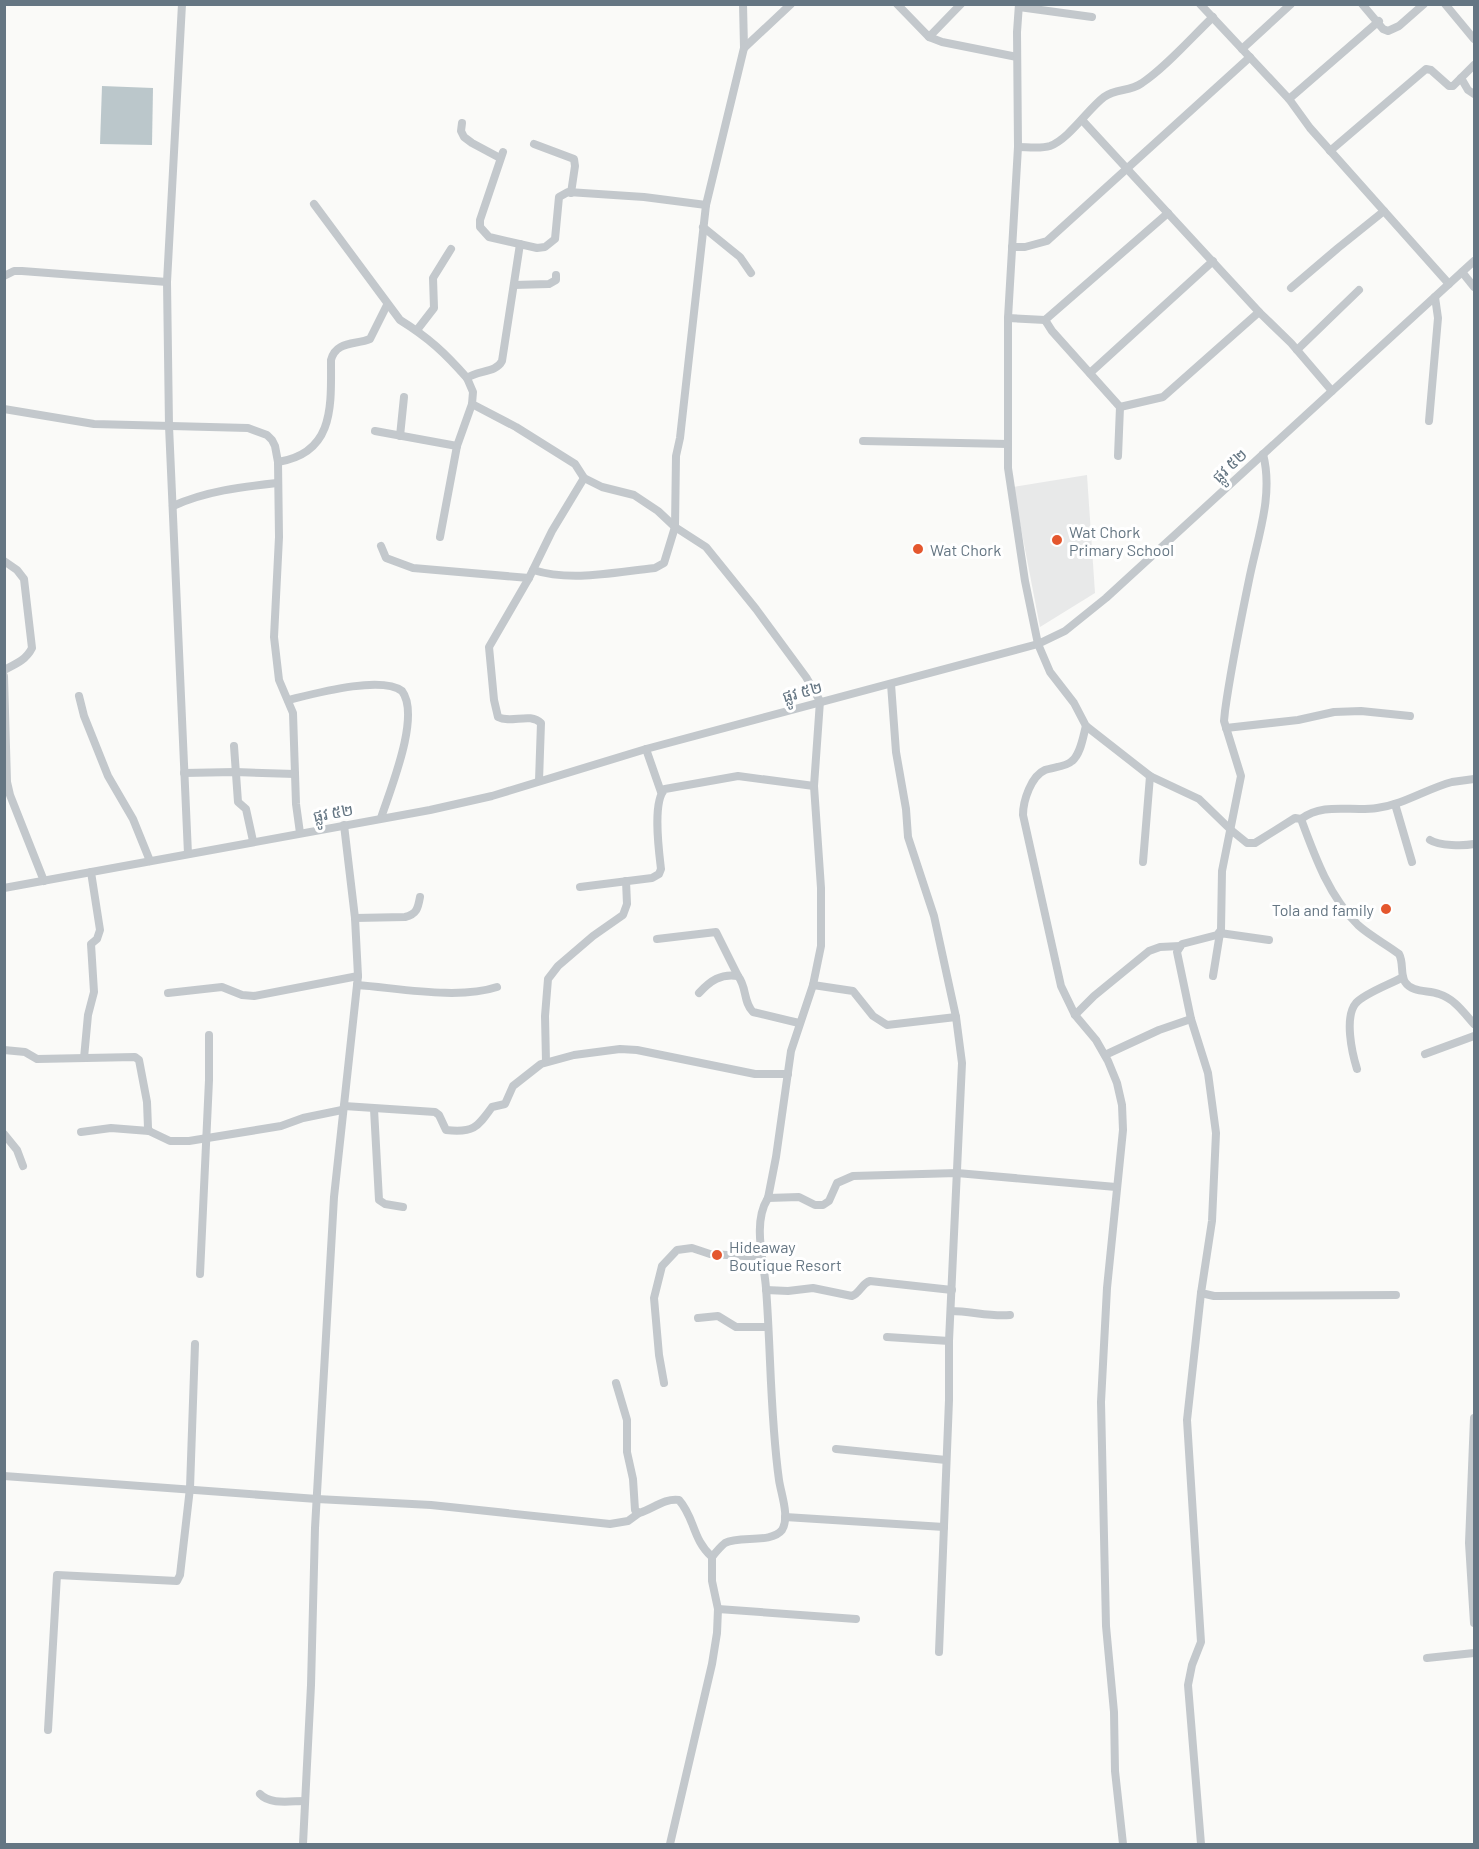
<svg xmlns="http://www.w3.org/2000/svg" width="1479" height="1849" viewBox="0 0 1479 1849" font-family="Barlow,'Noto Sans Khmer',sans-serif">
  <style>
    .built { fill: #e8e9e9 }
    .water { fill: #bbc7cb }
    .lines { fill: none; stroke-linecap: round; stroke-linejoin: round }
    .minor { stroke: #c3c8cc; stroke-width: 8 }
    .poi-dot { fill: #e4572e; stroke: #fff; stroke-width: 2 }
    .labels { text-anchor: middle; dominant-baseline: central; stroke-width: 6; stroke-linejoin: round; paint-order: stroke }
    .street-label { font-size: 16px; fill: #657683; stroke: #fff }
    .poi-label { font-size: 16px; fill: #657683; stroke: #fff; text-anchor: start }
  </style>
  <rect width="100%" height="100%" fill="#fafaf8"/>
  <!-- built -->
  <polygon class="built" points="1087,475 1095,593 1040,627 1013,487"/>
  <!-- water -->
  <polygon class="water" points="102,86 153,88 152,145 100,144"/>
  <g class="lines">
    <!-- minor -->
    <g class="minor">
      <polyline points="182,4 167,282 169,426 188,854"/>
      <polyline points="743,4 744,48"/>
      <polyline points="897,4 929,37 942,42 1017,57"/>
      <path d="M1019 4 1017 32 1018 147 1008 318V468L1025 581 1038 644 1050 672 1074 703 1086 726 1150 776 1199 799 1231 830 1247 843H1255L1295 818 1301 819C1315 857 1329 896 1358 925 1370 936 1386 944 1399 954 1404 963 1400 974 1405 982 1412 993 1428 990 1439 994 1455 999 1464 1013 1474 1024"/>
      <polyline points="1200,4 1289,99 1310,128 1449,284"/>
      <polyline points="1362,4 1383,29 1388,31 1399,26 1424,4"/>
      <polyline points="1445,4 1474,39"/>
      <polyline points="1019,7 1092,17"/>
      <polyline points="929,37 961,4"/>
      <polyline points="1242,49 1291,4"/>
      <polyline points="1461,78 1468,90 1474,94"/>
      <polyline points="1289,99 1379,21"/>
      <polyline points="1082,120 1259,312 1291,343 1332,391"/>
      <polyline points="462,123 461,131 464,137 472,143 500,158"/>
      <polyline points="534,144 574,159 575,166 571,193"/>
      <path d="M1018 147C1027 147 1041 149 1050 146 1069 139 1088 109 1104 97 1116 88 1130 92 1142 83 1165 68 1192 37 1213 17"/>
      <polyline points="1330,151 1426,69 1431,70 1449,86 1453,86 1474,65"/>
      <polyline points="503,152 480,220 480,227 489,237 537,248 545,247 555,239 559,197 568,192 644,197 706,205"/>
      <path d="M314 204 400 320C429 338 445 353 467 378"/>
      <polyline points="703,227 740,257 751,273"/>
      <path d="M520 244 502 361C496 373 478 370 467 378L473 392 472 404 516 427 575 464 584 478 602 487 634 495 658 511 675 527 706 547 756 609 806 677 820 701 814 786 821 888V946L813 985 791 1051 776 1157 768 1198C752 1223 764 1261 766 1288 771 1352 770 1416 779 1480 781 1494 790 1517 782 1530 771 1544 739 1535 725 1543 720 1547 716 1552 712 1557V1581L718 1609 717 1633 712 1664 670 1844"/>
      <polyline points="1012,247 1025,247 1047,241 1250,57"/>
      <polyline points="1462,272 1474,287"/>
      <polyline points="4,276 14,271 22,271 167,282"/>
      <polyline points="514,285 549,284 556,280 556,275"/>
      <polyline points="1291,288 1338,248 1384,211"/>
      <polyline points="1008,318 1045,320 1168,213"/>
      <polyline points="1045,320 1052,331 1120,407 1118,456"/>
      <polyline points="417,330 434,308 433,278 451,249"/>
      <polyline points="1297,350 1359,290"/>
      <polyline points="1090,373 1213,261"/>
      <polyline points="1120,407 1163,397 1259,312"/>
      <polyline points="4,409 94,424 248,428 267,435 272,440 275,446 278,462 279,537 274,637 279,680 293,713 296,804 300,833"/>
      <polyline points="1429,421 1438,318 1435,297"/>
      <polyline points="375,431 457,446"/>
      <polyline points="400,436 404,397"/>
      <polyline points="863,441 1008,444"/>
      <path d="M1263 454C1274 496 1257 539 1249 580 1240 624 1231 667 1225 711L1224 721 1241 776 1222 871 1221 930 1217 935 1182 944 1177 952 1191 1019 1208 1073 1216 1133 1212 1221 1201 1293 1214 1296 1396 1295"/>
      <path d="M278 462C335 453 331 405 331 360 336 341 355 345 370 339L387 305"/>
      <path d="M173 506C206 491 241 487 277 483"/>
      <polyline points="440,537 457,446 472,404"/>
      <polyline points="381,546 386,558 413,568 529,578"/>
      <path d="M4 561 17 570 24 579 32 648C26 660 16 664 4 670"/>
      <path d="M533 570C572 582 615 572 655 568L664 563 675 527 676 456 680 438 706 205 744 48 791 4"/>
      <polyline points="4,676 7,782 10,795 44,881"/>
      <polyline points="891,684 896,752 906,809 908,837 934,916 956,1017 962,1063 949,1341 949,1400 939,1652"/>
      <polyline points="79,696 84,716 108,776 133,819 150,861"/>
      <path d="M288 700C313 694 381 675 402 691 421 716 390 790 381 818"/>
      <path d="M1086 726C1083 736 1081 754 1072 761 1066 767 1053 767 1045 770 1031 776 1023 801 1023 815L1061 986 1075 1015 1096 1040 1108 1061 1117 1083 1122 1105 1123 1130 1107 1288 1101 1402 1106 1626 1114 1712 1115 1771 1123 1844"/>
      <polyline points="1226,728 1298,720 1334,712 1361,711 1410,716"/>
      <polyline points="234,746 238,802 246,809 253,841"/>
      <polyline points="646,749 661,792"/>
      <polyline points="184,773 235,772 295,774"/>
      <path d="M539 781 541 723C530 712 511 724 498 717L494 700 489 647 529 578 552 531 584 478"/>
      <polyline points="1395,804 1412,862"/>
      <path d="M1301 819C1324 802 1351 812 1377 808 1405 804 1426 789 1452 782 1459 781 1467 780 1474 779"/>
      <path d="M1430 840C1439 846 1464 846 1474 844"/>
      <polyline points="1143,862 1150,776"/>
      <path d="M580 887 652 878 659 874 661 869C659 852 652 801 665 789L738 776 814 786"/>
      <polyline points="4,888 430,810 492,796 646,749 1038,644 1065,631 1106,598 1474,261"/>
      <path d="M355 918 405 917C417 914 418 908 420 897"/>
      <polyline points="657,939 716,932 738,976"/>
      <polyline points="1213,976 1220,933 1269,940"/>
      <path d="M357 985C398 988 458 1000 497 987"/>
      <polyline points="813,985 853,991 873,1016 887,1025 956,1017"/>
      <polyline points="168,993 222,987 242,995 254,996 358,976"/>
      <path d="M699 993C710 981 721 973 738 976 747 987 743 1002 753 1012L799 1023"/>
      <polyline points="1075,1015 1094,996 1149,951 1160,947 1180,946"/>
      <polyline points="4,1050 25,1052 37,1059 135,1057 139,1060 147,1102 148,1128 149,1131 170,1141 189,1141 281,1126 303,1118 342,1110"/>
      <polyline points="1425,1054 1474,1036"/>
      <polyline points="1105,1055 1159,1030 1191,1019"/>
      <polyline points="84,1058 88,1015 94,992 91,944 97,939 100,930 91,872"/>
      <polyline points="546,1062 545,1016 548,979 558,966 593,936 623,915 627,904 626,881"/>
      <path d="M1357 1069C1352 1053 1344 1017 1356 1003 1365 993 1391 984 1403 977"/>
      <path d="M344 1106 435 1112 439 1115 446 1130C473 1133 477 1128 492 1107L505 1104 513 1086 541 1064 574 1055 620 1049 637 1050 755 1074H788"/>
      <polyline points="374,1109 379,1200 385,1204 403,1207"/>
      <polyline points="81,1132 111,1128 149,1131"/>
      <polyline points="4,1134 17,1150 23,1166"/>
      <polyline points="768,1198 799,1197 815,1205 823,1205 829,1201 837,1183 853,1176 957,1173 1116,1187"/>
      <polyline points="200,1274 209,1080 209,1035"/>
      <path d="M766 1290 788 1291 813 1288 852 1296C860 1293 862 1283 870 1281L952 1290"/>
      <path d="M951 1311C971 1311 990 1317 1010 1315"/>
      <polyline points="698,1318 718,1316 736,1327 767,1327"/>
      <polyline points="887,1337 949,1341"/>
      <path d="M616 1383 627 1420V1452L633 1479 635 1510 639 1513C653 1509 664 1498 679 1500 695 1518 692 1539 712 1557"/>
      <polyline points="664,1383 659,1355 654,1298 662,1266 677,1250 692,1248 710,1254 762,1257"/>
      <polyline points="1474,1418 1469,1543 1474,1623"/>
      <polyline points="836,1449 946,1460"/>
      <polyline points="4,1476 317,1499 431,1505 610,1524 628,1521 639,1513"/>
      <polyline points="785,1517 944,1527"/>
      <polyline points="718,1609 856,1619"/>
      <polyline points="1427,1658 1474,1653"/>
      <polyline points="48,1730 57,1575 177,1581 180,1575 190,1488 195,1344"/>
      <path d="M260 1794C270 1805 290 1801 305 1801"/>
      <polyline points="303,1844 311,1685 315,1528 334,1197 358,976 355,918 344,825"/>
      <polyline points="1201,1844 1188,1685 1192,1665 1201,1642 1187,1420 1201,1293"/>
    </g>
  </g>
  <!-- markers -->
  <g class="poi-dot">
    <circle cx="1057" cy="540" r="6"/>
    <circle cx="918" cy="549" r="6"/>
    <circle cx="1386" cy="909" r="6"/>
    <circle cx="717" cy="1255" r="6"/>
  </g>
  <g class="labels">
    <!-- street labels -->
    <g class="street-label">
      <text transform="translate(1229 465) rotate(-43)">ផ្លូវ ៥២</text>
      <text transform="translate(802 691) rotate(-15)">ផ្លូវ ៥២</text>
      <text transform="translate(333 812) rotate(-10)">ផ្លូវ ៥២</text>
    </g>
    <!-- poi labels -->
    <g class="poi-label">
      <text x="1069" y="531">Wat Chork<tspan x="1069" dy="18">Primary School</tspan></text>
      <text x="930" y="549">Wat Chork</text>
      <text x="1374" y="909" text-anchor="end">Tola and family</text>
      <text x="729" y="1246">Hideaway<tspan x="729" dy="18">Boutique Resort</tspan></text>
    </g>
  </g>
  <!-- border -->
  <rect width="1479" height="1849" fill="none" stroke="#657683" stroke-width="12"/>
</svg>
